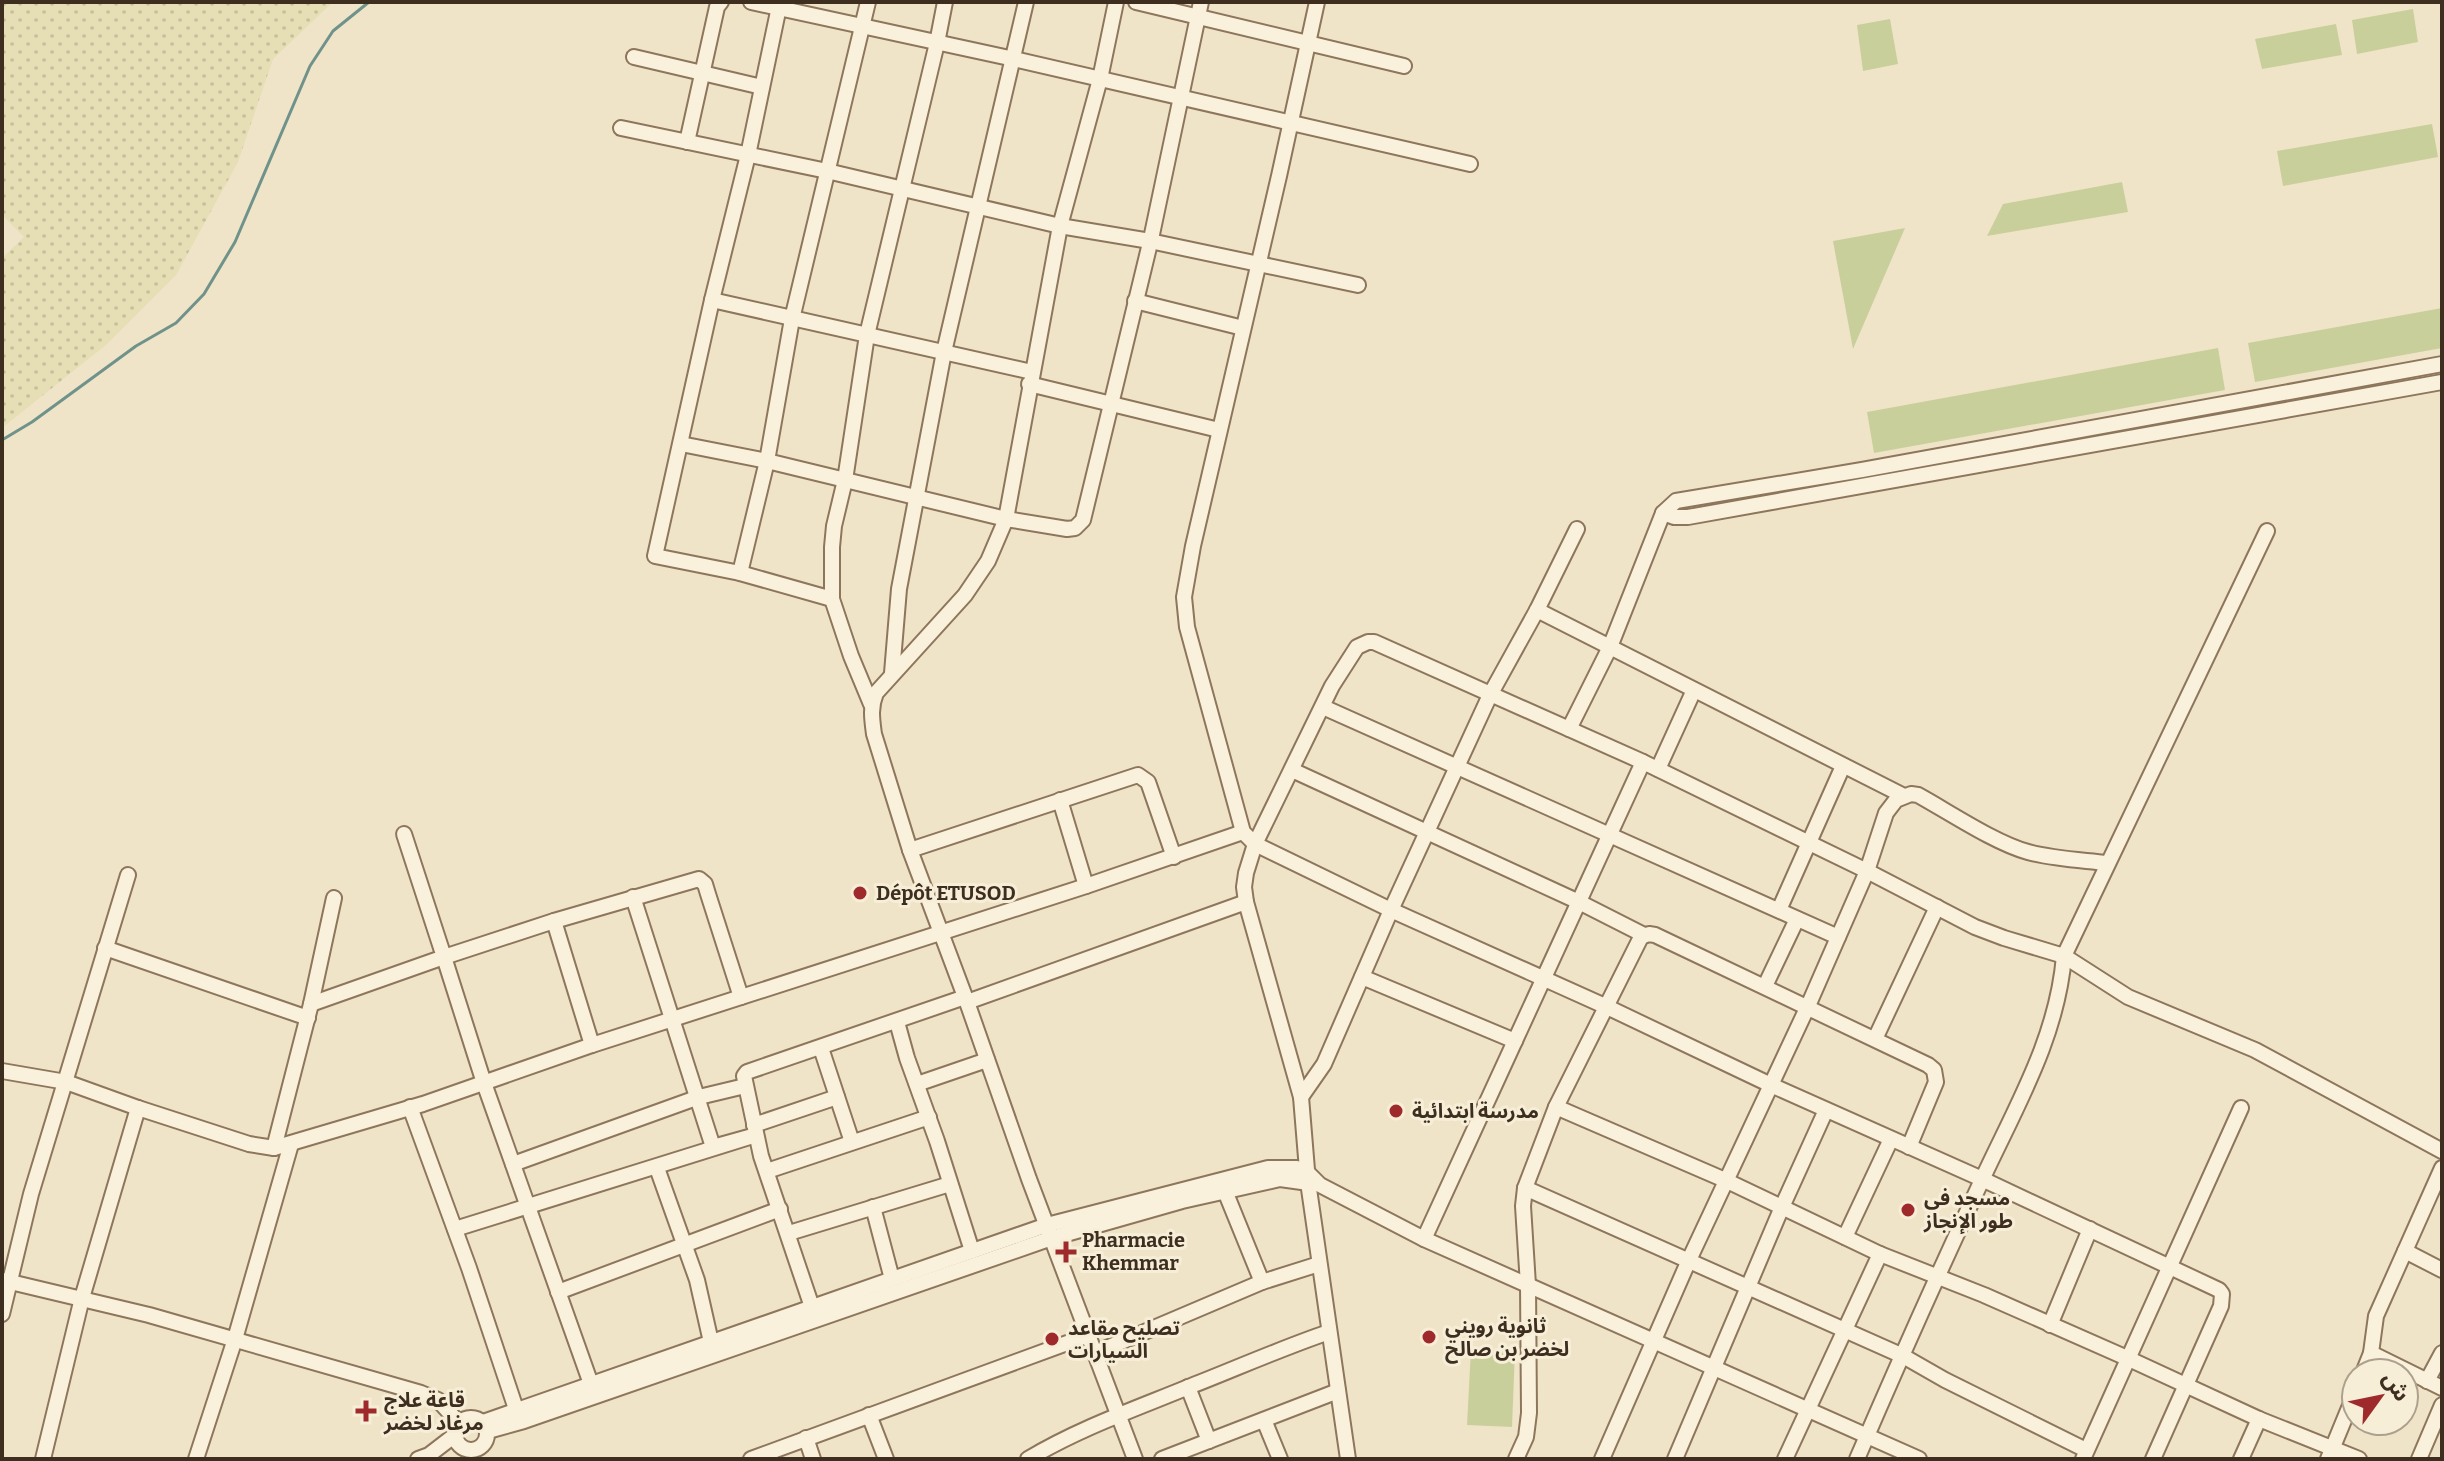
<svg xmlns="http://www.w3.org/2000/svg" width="2444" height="1461" viewBox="0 0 2444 1461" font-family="Bitter,'Noto Sans Arabic',serif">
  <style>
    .farmland { fill: url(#farmland-dots) }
    .green { fill: #c9cf9b }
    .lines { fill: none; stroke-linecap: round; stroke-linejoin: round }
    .stream { stroke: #6f938a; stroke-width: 3 }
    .minor-casing { stroke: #8d765c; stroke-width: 18 }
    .minor { stroke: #faf1dc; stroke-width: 14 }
    .poi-dot { fill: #9e2a2b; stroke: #f7eed8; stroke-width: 3 }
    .labels { text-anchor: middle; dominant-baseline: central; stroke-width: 6; stroke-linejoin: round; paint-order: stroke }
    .poi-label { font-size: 20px; font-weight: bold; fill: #3d2e20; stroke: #f7eed8; text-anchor: start }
  </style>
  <defs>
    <pattern id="farmland-dots" width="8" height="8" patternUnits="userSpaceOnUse" patternTransform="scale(2)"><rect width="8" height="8" fill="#e6deb5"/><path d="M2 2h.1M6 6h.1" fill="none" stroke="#c6bf9b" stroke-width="1.8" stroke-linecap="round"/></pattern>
  </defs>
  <rect width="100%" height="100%" fill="#f0e4c8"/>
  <!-- farmland -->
  <polygon class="farmland" points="2,2 333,2 273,59 238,162 176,275 106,345 2,428 2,258 24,237 2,215"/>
  <!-- green -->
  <g class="green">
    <polygon points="2413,9 2418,42 2357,54 2352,20"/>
    <polygon points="1890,19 1898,64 1863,71 1857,25"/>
    <polygon points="2336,24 2342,55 2262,69 2255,39"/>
    <polygon points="2432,124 2438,157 2283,186 2277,151"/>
    <polygon points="2122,182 2128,212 1987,236 2003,204"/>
    <polygon points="1905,228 1853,349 1833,241"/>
    <polygon points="2442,308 2442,348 2255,382 2248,343"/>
    <polygon points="2218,348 2225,390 1874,453 1867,412"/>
    <polygon points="1471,1349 1515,1351 1512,1427 1467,1425"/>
  </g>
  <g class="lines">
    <!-- stream -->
    <polyline class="stream" points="2,440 32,422 136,346 176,323 204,294 235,242 310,66 333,31 369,2"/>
    <!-- minor casing -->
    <g class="minor-casing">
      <g id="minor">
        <polyline points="751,2 1014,59 1470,164"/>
        <polyline points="780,2 748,155 712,300 655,556 740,573 832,599"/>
        <path d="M1116 2 1100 79 1060 226 1006 519 988 561 965 595 876 693C870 708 872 719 874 734L910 850 967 1002 1029 1179 1135 1459"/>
        <polyline points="1136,2 1404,66"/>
        <polyline points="1317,2 1279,176 1193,546 1184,597 1187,627 1243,832 1255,844 1391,910 1607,1007 1771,1085 1982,1179 2219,1290 2222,1294 2221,1306 2153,1459"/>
        <polyline points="634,57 762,87"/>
        <polyline points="621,128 827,171 1060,226 1150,241 1358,285"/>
        <polyline points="687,142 717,7 721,2"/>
        <polyline points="712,300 1032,372"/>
        <polyline points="1135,301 1243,328"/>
        <polyline points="1029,384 1219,430"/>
        <polyline points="681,444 767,461 1006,519 1067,529 1075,528 1083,520 1151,239 1201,2"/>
        <polyline points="1663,513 1674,517 1688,517 2442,382"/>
        <polyline points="740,573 767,461 792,319 868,2"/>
        <polyline points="1537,610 1904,796"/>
        <polyline points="892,673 899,589 944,352 1026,2"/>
        <polyline points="871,704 851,656 832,599 832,547 834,526 845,480 867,335 937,43 945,2"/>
        <polyline points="1323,707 1838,937"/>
        <polyline points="1569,729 1610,647 1663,513 1676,501 1862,470 2442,364"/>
        <polyline points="1658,769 1694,690"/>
        <polyline points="1292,770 1579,902 1644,935"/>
        <polyline points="1060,800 1086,886"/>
        <polyline points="910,850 1138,775 1148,782 1174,857"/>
        <polyline points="1779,910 1843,766"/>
        <polyline points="554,921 592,1045"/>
        <polyline points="105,948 308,1018"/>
        <polyline points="1362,977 1515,1041"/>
        <polyline points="1765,986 1797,919"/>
        <polyline points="967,1002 1246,902"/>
        <polyline points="311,1004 444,957 404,834"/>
        <polyline points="897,1022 907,1058 937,1141 972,1251"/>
        <polyline points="1875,1039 1937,907"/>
        <polyline points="821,1048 852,1142"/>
        <polyline points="2,1071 66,1082 138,1108 249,1144 274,1148 423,1104 592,1045 1086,886 1243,832"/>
        <polyline points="917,1084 987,1060"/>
        <polyline points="1301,1097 1324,1064 1391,910 1490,695 1537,610 1577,529"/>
        <polyline points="410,1107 469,1268 517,1412"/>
        <polyline points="1556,1107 1725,1180 1880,1254 1984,1295 2127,1358 2259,1419 2359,1459"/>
        <polyline points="754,1125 837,1097"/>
        <polyline points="274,1148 311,1004 334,898"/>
        <polyline points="513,1164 699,1097 745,1086"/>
        <polyline points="657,1168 697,1280 711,1342"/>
        <polyline points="2442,1168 2376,1316 2371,1353 2442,1388"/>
        <polyline points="767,1171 929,1117"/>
        <polyline points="1525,1188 1903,1356 1945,1380 2086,1450"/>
        <polyline points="1225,1191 1262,1282"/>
        <polyline points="873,1207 892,1279"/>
        <polyline points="455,1229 756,1135 713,1147 633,897"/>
        <polyline points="789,1233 950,1184"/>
        <polyline points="1845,1237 1891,1139"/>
        <polyline points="1424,1239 1643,762"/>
        <polyline points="2405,1251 2442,1270"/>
        <polyline points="2,1280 149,1315 421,1393 438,1400 459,1423"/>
        <polyline points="558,1292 780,1209"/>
        <polyline points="812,1307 761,1156 744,1076 747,1072 965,997"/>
        <polyline points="2,1314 31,1194 128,875"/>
        <polyline points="2050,1325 2090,1229"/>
        <polyline points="1095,1353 1262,1282 1319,1264"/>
        <polyline points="2363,1373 2371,1353"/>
        <polyline points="2427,1381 2442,1353"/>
        <polyline points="591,1384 484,1083 444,957 554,921 699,879 705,884 708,894 741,997"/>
        <polyline points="1188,1387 1209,1441"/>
        <polyline points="869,1415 886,1459"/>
        <circle cx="471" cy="1434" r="16"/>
        <polyline points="1264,1420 1280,1459"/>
        <polyline points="483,1422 1047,1225 1268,1168 1297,1168 1307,1172 1320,1185 1424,1239 1919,1459"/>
        <polyline points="488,1431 524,1421 1052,1238 1182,1201 1280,1179 1316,1184"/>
        <polyline points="806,1438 813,1459"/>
        <polyline points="43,1459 82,1298 138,1108"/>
        <polyline points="196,1459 235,1339 291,1144"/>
        <polyline points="418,1459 429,1455 455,1435"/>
        <polyline points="751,1459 1089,1335"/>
        <path d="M1028 1459C1080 1428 1135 1409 1191 1386 1237 1368 1282 1348 1329 1332"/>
        <polyline points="1162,1459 1338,1391"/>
        <polyline points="1348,1459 1308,1182 1301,1097 1246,902 1244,887 1246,873 1255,844 1332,686 1357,647 1368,642 1374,642 1643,762 1867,871 1975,927 2004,938 2064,956 2128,997 2255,1050 2442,1151"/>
        <polyline points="1516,1459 1526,1437 1529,1413 1528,1285 1523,1206 1525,1188 1556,1107 1641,937 1649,934 1655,935 1928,1065 1934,1070 1936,1082 1909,1147"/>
        <path d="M1602 1459 1689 1260 1808 1006 1867 871 1886 813 1896 800 1911 794 1918 795C1949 812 1995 843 2028 852 2053 859 2081 860 2107 863"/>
        <polyline points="1675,1459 1782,1207 1826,1110"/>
        <polyline points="1785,1459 1880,1254"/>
        <path d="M1857 1459C1897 1366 1938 1274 1981 1182 2015 1108 2057 1039 2064 956L2267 531"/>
        <polyline points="2083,1459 2241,1108"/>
        <polyline points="2241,1459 2259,1419"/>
        <polyline points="2328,1459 2356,1391"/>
        <polyline points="2419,1459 2442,1405"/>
      </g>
    </g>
    <!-- minor -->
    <use href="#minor" class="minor"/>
  </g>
  <!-- markers -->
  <g class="poi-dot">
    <circle cx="860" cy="893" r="8"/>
    <circle cx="1396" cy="1111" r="8"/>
    <circle cx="1908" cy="1210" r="8"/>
    <path d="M1062 1240h8v8h8v8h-8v8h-8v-8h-8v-8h8z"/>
    <circle cx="1429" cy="1337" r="8"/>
    <circle cx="1052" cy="1339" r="8"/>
    <path d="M362 1399h8v8h8v8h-8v8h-8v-8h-8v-8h8z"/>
  </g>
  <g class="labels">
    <!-- poi labels -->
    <g class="poi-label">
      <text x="876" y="893">Dépôt ETUSOD</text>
      <text x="1412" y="1111">مدرسة ابتدائية</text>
      <text x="1924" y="1198">مسجد في<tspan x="1924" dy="23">طور الإنجاز</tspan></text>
      <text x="1082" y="1240">Pharmacie<tspan x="1082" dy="23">Khemmar</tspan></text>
      <text x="1445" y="1326">ثانوية رويني<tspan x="1445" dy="23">لخضر بن صالح</tspan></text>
      <text x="1068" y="1328">تصليح مقاعد<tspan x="1068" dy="23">السيارات</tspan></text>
      <text x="384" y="1400">قاعة علاج<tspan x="384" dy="23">مرغاد لخضر</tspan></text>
    </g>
  </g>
  <!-- border -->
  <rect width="2444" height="1461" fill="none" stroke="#3d2e20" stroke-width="8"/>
  <!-- north arrow -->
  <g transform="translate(2380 1397) rotate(57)"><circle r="38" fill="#f7eed8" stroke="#ada18e" stroke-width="2"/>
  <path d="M0-6L14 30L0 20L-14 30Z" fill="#9e2a2b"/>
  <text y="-12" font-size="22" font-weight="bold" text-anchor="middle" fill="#3d2e20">ش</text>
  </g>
</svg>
